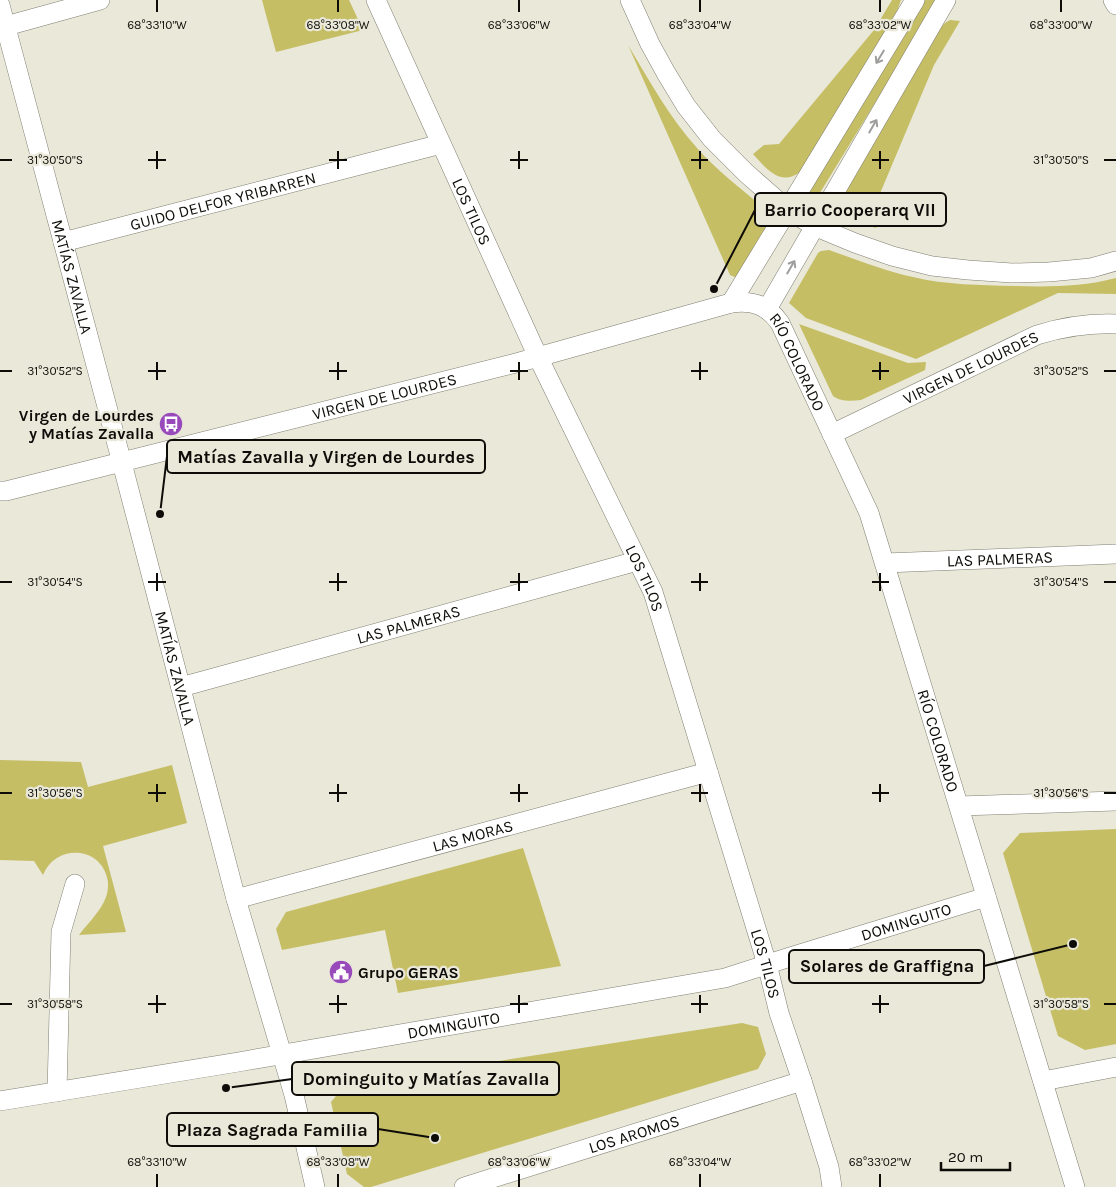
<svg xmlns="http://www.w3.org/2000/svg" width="1116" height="1187" viewBox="0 0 1116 1187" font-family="Karla,sans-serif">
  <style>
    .green { fill: #c6be64 }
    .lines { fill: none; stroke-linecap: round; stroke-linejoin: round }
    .street-casing { stroke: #807f72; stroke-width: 20 }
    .street { stroke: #fff; stroke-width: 19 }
    .oneway { stroke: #9e9e9c }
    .ticks { fill: none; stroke: #0d0c08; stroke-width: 2 }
    .labels { text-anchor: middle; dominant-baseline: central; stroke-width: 4.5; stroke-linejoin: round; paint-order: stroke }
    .street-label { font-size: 16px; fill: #0d0c08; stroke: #e9e8d9 }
    .poi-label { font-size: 16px; font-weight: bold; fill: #0d0c08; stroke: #e9e8d9; text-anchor: end }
    .ticks-label { font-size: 12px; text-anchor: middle; fill: #0d0c08; stroke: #e9e8d9; stroke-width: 4.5; stroke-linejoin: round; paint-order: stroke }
    .leader { fill: none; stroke: #0d0c08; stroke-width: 2 }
    .callout-dot { fill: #0d0c08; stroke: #e9e8d9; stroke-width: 2 }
    .callout { fill: #e9e8d9; stroke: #0d0c08; stroke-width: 2 }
    .callout-label { font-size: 18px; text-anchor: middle; font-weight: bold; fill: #0d0c08 }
  </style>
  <rect width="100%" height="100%" fill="#e9e8d9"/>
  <!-- green -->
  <g class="green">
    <polygon points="262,0 349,0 363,30 276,52"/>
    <path d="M892 0H901L897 11 803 169C783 189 767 170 753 154L764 145 779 144 874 30Z"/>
    <polygon points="921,0 938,0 818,196 815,198 811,197 809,191"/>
    <path d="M950 20 960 21 934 65 876 203 881 217 876 228C854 222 845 216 844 193L940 28 945 23Z"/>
    <path d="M628 45C649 80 669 117 697 148 717 171 743 190 766 210 769 215 769 218 768 224L737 278 730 275Z"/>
    <path d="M829 250C857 260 885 271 913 277 946 285 980 285 1013 286 1048 287 1082 287 1116 278V294L1058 293 916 359 806 318 789 303 818 253 821 251Z"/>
    <path d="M799 324 908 363 926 362 925 370 861 400C852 401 841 402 833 396Z"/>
    <path d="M0 760 81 762 88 787 172 765 187 823 103 846 126 932 79 935C88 923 101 911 106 897 108 892 108 887 108 882 103 846 56 843 43 875L34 861 0 860Z"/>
    <polygon points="1116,829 1116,1044 1085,1050 1058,1036 1003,853 1020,833"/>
    <polygon points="523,848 561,966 398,993 385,930 282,950 276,929 286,912"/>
    <polygon points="742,1023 758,1027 766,1054 758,1069 371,1187 364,1187 347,1174 331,1102 345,1085"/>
  </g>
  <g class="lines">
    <!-- street casing -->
    <g class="street-casing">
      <g id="street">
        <path id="s1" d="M376 0 538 357 653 592 767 964 779 1013 802 1081 829 1167 832 1187"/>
        <polyline points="630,0 650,44 666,73 686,106 712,139 746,173 788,210 814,226 855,243 892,256 932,266 968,270 1012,273 1049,272 1091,268 1116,261"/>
        <polyline points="1113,0 1116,5"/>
        <path id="s2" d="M0 5 122 463 236 899 294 1095 315 1187"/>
        <polyline points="6,26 100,0"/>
        <path id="s3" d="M63 242 441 144"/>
        <polyline points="731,303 915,0"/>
        <polyline points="767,309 946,0"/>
        <path id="s4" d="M832 434 1037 335C1063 327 1089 323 1116 324"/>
        <path id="s5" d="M0 491H6L520 362 731 303C753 300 767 305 780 323L869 513 1075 1187"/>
        <path id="s6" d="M885 563 1116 554"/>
        <path id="s7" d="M181 687 637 561"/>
        <polyline points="959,806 1116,801"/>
        <path id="s8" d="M236 899 708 772"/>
        <polyline points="1043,1081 1116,1067"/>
        <polyline points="57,1092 61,932 75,884"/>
        <path id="s9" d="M0 1101 238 1062 725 978 790 957 986 897"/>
        <path id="s10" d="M464 1187 802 1081"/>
      </g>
    </g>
    <!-- street -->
    <use href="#street" class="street"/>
  </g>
  <!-- one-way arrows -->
  <defs><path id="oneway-shaft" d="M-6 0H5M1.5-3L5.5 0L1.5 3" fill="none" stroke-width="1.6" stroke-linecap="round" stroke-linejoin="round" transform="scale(1.25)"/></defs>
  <g class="oneway">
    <use href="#oneway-shaft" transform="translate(880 57) rotate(121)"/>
    <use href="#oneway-shaft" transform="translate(873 126) rotate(-60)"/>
    <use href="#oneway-shaft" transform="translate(791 267) rotate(-60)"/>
  </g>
  <!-- ticks -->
  <path class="ticks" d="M157 0V12M338 0V12M519 0V12M700 0V12M880 0V12M1061 0V12M157 151V169M338 151V169M519 151V169M700 151V169M880 151V169M0 160H12M148 160H166M329 160H347M510 160H528M691 160H708M872 160H889M1104 160H1116M157 362V380M338 362V380M519 362V380M700 362V380M880 362V380M0 371H12M148 371H166M329 371H347M510 371H528M691 371H708M872 371H889M1104 371H1116M157 573V591M338 573V591M519 573V591M700 573V591M880 573V591M0 582H12M148 582H166M329 582H347M510 582H528M691 582H708M872 582H889M1104 582H1116M157 784V802M338 784V802M519 784V802M700 784V802M880 784V802M0 793H12M148 793H166M329 793H347M510 793H528M691 793H708M872 793H889M1104 793H1116M157 995V1013M338 995V1013M519 995V1013M700 995V1013M880 995V1013M0 1004H12M148 1004H166M329 1004H347M510 1004H528M691 1004H708M872 1004H889M1104 1004H1116M157 1174V1187M338 1174V1187M519 1174V1187M700 1174V1187M880 1174V1187"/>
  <!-- icons -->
  <defs>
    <g id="bus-disc" transform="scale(1.25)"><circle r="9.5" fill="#984abb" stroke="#e9e8d9"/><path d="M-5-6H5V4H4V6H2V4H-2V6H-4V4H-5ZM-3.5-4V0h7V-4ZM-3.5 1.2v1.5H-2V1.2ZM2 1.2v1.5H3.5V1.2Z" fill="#fff"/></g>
    <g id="civic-disc" transform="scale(1.25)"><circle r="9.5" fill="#984abb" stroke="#e9e8d9"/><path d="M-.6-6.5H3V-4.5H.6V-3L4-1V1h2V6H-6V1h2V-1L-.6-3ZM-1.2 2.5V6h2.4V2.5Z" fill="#fff"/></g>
  </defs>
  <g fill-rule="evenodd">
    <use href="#bus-disc" x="171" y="424"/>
    <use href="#civic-disc" x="341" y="972"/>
  </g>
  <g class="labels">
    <!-- street labels -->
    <g class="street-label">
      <text stroke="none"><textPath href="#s3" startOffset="165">GUIDO DELFOR YRIBARREN</textPath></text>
      <text stroke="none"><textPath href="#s1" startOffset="232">LOS TILOS</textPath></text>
      <text stroke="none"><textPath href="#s2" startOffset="281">MATÍAS ZAVALLA</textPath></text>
      <text stroke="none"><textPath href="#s5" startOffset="854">RÍO COLORADO</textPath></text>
      <text stroke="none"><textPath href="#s4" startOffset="154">VIRGEN DE LOURDES</textPath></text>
      <text stroke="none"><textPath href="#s5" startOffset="396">VIRGEN DE LOURDES</textPath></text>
      <text stroke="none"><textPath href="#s6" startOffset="115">LAS PALMERAS</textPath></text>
      <text stroke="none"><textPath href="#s1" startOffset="638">LOS TILOS</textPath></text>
      <text stroke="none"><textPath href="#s7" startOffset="236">LAS PALMERAS</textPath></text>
      <text stroke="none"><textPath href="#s2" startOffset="686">MATÍAS ZAVALLA</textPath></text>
      <text stroke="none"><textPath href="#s5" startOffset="1259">RÍO COLORADO</textPath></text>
      <text stroke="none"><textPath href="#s8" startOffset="245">LAS MORAS</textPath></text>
      <text stroke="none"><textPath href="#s9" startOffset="925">DOMINGUITO</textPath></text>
      <text stroke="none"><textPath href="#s1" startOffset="1042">LOS TILOS</textPath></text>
      <text stroke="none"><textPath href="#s9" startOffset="460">DOMINGUITO</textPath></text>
      <text stroke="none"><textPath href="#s10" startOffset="178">LOS AROMOS</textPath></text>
    </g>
    <!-- poi labels -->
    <g class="poi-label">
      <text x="154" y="415">Virgen de Lourdes<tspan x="154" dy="18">y Matías Zavalla</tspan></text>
      <text x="358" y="972" text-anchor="start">Grupo GERAS</text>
    </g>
  </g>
  <g class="ticks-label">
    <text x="157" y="29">68°33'10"W</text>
    <text x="338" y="29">68°33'08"W</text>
    <text x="519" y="29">68°33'06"W</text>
    <text x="700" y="29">68°33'04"W</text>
    <text x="880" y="29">68°33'02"W</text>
    <text x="1061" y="29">68°33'00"W</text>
    <text x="55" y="164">31°30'50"S</text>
    <text x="1061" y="164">31°30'50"S</text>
    <text x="55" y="375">31°30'52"S</text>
    <text x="1061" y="375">31°30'52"S</text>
    <text x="55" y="586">31°30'54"S</text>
    <text x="1061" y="586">31°30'54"S</text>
    <text x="55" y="797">31°30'56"S</text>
    <text x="1061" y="797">31°30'56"S</text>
    <text x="55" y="1008">31°30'58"S</text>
    <text x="1061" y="1008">31°30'58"S</text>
    <text x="157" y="1166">68°33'10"W</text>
    <text x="338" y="1166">68°33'08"W</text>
    <text x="519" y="1166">68°33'06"W</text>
    <text x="700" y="1166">68°33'04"W</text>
    <text x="880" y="1166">68°33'02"W</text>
  </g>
  <!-- callouts -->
  <path class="leader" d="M714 289L755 210M160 514L167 456M1073 944L984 966M226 1088L292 1079M435 1138L378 1129"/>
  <g class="callout-dot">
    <circle cx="714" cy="289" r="5"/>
    <circle cx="160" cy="514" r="5"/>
    <circle cx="1073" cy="944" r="5"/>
    <circle cx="226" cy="1088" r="5"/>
    <circle cx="435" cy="1138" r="5"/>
  </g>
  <g class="callout">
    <rect x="755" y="193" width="191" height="33" rx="5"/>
    <rect x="167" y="440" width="318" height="33" rx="5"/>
    <rect x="789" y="950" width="195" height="33" rx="5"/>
    <rect x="292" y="1062" width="267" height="33" rx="5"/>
    <rect x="167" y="1113" width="211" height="33" rx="5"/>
  </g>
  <g class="callout-label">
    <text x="850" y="216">Barrio Cooperarq VII</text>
    <text x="326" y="463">Matías Zavalla y Virgen de Lourdes</text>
    <text x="887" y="972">Solares de Graffigna</text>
    <text x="426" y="1085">Dominguito y Matías Zavalla</text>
    <text x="272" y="1136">Plaza Sagrada Familia</text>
  </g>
  <!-- scale -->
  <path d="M941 1162v8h69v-8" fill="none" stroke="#0d0c08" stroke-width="2.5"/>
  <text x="948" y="1162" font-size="15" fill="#0d0c08" stroke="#e9e8d9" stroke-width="4" paint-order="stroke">20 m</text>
</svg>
